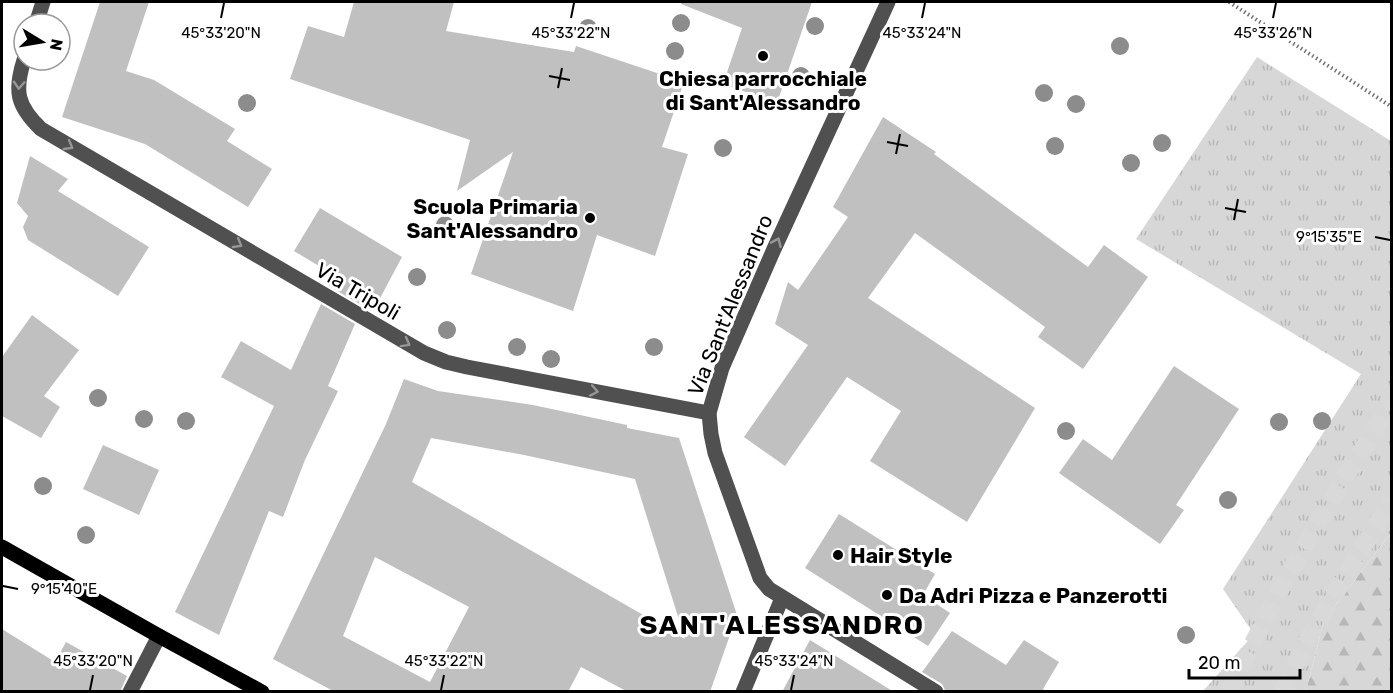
<svg xmlns="http://www.w3.org/2000/svg" width="1393" height="693" viewBox="0 0 1393 693" font-family="Rubik,sans-serif">
  <style>
    .grass { fill: url(#grass-tufts) }
    .forest { fill: url(#forest-firs) }
    .building { fill: #c0c0c0; fill-rule: evenodd }
    .lines { fill: none; stroke-linecap: round; stroke-linejoin: round }
    .highway-tunnel { stroke: #d9d9d9; stroke-width: 18; stroke-dasharray: 18 9; stroke-linecap: butt }
    .path { stroke: #727272; stroke-width: 4; stroke-dasharray: 1.5 3; stroke-linecap: butt }
    .minor { stroke: #505050; stroke-width: 15 }
    .major { stroke: #000; stroke-width: 15 }
    .tree { fill: #8c8c8c }
    .oneway { stroke: #969696 }
    .ticks { fill: none; stroke: #000; stroke-width: 2 }
    .poi-dot { fill: #000; stroke: #fff; stroke-width: 2 }
    .labels { text-anchor: middle; dominant-baseline: central; stroke-width: 6; stroke-linejoin: round; paint-order: stroke }
    .poi-label { font-size: 21px; font-weight: bold; fill: #000; stroke: #fff; text-anchor: start }
    .street-label { font-size: 21px; fill: #000; stroke: #fff }
    .district-label { font-size: 27px; font-weight: bold; letter-spacing: 1.5px; fill: #000; stroke: #fff }
    .ticks-label { font-size: 15px; text-anchor: middle; fill: #000; stroke: #fff; stroke-width: 6; stroke-linejoin: round; paint-order: stroke }
  </style>
  <defs>
    <pattern id="grass-tufts" width="24" height="20" patternUnits="userSpaceOnUse" patternTransform="scale(1.5)"><rect width="24" height="20" fill="#d7d7d7"/><path d="M3 7l-1-3M5 7V3M7 7l1-3M15 17l-1-3M17 17v-4M19 17l1-3" fill="none" stroke="#b7b7b7"/></pattern>
    <pattern id="forest-firs" width="22" height="20" patternUnits="userSpaceOnUse" patternTransform="scale(1.5)"><rect width="22" height="20" fill="#d7d7d7"/><path d="M5 1l3.5 6h-7zM16 11l3.5 6h-7z" fill="#b7b7b7"/></pattern>
  </defs>
  <rect width="100%" height="100%" fill="#fff"/>
  <!-- grass -->
  <polygon class="grass" points="1257,57 1391,141 1391,533 1324,620 1306,691 1203,691 1254,634 1223,589 1361,374 1136,239"/>
  <!-- forest -->
  <polygon class="forest" points="1391,533 1391,691 1306,691 1324,620"/>
  <!-- building -->
  <g class="building">
    <polygon points="100,2 149,2 126,71 154,80 235,129 227,141 272,169 248,207 145,144 62,117"/>
    <polygon points="354,2 454,2 446,31 574,52 576,46 684,82 662,147 688,154 655,256 597,235 573,311 471,274 513,152 457,191 470,140 290,79 308,26 344,37"/>
    <polygon points="682,2 812,2 777,103 723,84 742,28 681,4"/>
    <polygon points="883,117 936,152 934,154 1088,267 1104,245 1148,277 1083,369 1038,337 1045,327 915,233 868,298 1035,408 967,522 870,461 901,411 847,377 785,466 744,437 808,345 775,324 788,282 798,290 848,217 833,207"/>
    <polygon points="30,156 68,179 58,191 149,247 118,296 28,240 23,227 28,216 17,203"/>
    <polygon points="320,208 402,257 378,302 368,296 363,306 329,286 334,275 294,251"/>
    <polygon points="321,304 355,324 328,386 338,391 305,460 283,517 269,511 219,635 175,612 274,406 221,377 241,341 291,370"/>
    <polygon points="32,315 79,350 44,396 60,407 41,438 2,416 2,357"/>
    <polygon points="1174,366 1239,409 1176,505 1184,510 1160,544 1059,473 1083,439 1112,460"/>
    <path d="M404 379 438 391 533 405 627 425V428L679 438 737 615 710 692H628L581 667 568 692H335L273 659 386 424ZM431 438 524 455 635 479 685 639 412 482ZM375 557 469 607 430 682 343 636Z"/>
    <polygon points="103,445 159,470 139,515 83,489"/>
    <polygon points="839,514 935,574 923,595 950,613 928,646 805,568"/>
    <polygon points="2,629 55,662 66,642 127,676 120,692 2,692"/>
    <polygon points="952,631 1006,665 1024,640 1059,662 1043,689 1047,692 946,692 942,684 922,672"/>
    <polygon points="810,640 894,692 782,692"/>
  </g>
  <g class="lines">
    <!-- highway-tunnel -->
    <g class="highway-tunnel">
      <polyline points="1229,692 1284,581 1347,474 1392,403"/>
      <polyline points="1282,692 1310,635 1392,499"/>
    </g>
    <!-- path -->
    <polyline class="path" points="1229,2 1392,107"/>
    <!-- minor -->
    <g class="minor">
      <polyline points="888,2 774,249 722,368 709,413 711,434 715,453 760,578 769,589 936,692"/>
      <polyline points="36,24 43,2"/>
      <path d="M24 60C14 91 17 106 41 129L424 353 446 362 467 367 709 413"/>
      <polyline points="130,692 159,636"/>
      <polyline points="743,692 782,598"/>
    </g>
    <!-- major -->
    <polyline class="major" points="2,547 159,636 262,692"/>
  </g>
  <!-- trees -->
  <g class="tree">
    <circle cx="681" cy="23" r="9"/>
    <circle cx="815" cy="26" r="9"/>
    <circle cx="588" cy="28" r="9"/>
    <circle cx="1120" cy="46" r="9"/>
    <circle cx="675" cy="51" r="9"/>
    <circle cx="801" cy="76" r="9"/>
    <circle cx="1044" cy="93" r="9"/>
    <circle cx="247" cy="103" r="9"/>
    <circle cx="1076" cy="104" r="9"/>
    <circle cx="1162" cy="143" r="9"/>
    <circle cx="1055" cy="146" r="9"/>
    <circle cx="723" cy="148" r="9"/>
    <circle cx="1131" cy="163" r="9"/>
    <circle cx="445" cy="225" r="9"/>
    <circle cx="417" cy="277" r="9"/>
    <circle cx="447" cy="330" r="9"/>
    <circle cx="517" cy="347" r="9"/>
    <circle cx="654" cy="347" r="9"/>
    <circle cx="551" cy="359" r="9"/>
    <circle cx="98" cy="398" r="9"/>
    <circle cx="144" cy="419" r="9"/>
    <circle cx="186" cy="421" r="9"/>
    <circle cx="1322" cy="421" r="9"/>
    <circle cx="1279" cy="422" r="9"/>
    <circle cx="1066" cy="431" r="9"/>
    <circle cx="43" cy="486" r="9"/>
    <circle cx="1228" cy="500" r="9"/>
    <circle cx="86" cy="535" r="9"/>
    <circle cx="1186" cy="635" r="9"/>
  </g>
  <!-- one-way arrows -->
  <defs><path id="oneway-chevron" d="M-2-3.5L2.5 0L-2 3.5" fill="none" stroke-width="1.6" stroke-linecap="round" stroke-linejoin="round" transform="scale(1.5)"/></defs>
  <g class="oneway">
    <use href="#oneway-chevron" transform="translate(19 85) rotate(93)"/>
    <use href="#oneway-chevron" transform="translate(69 146) rotate(30)"/>
    <use href="#oneway-chevron" transform="translate(777 242) rotate(-66)"/>
    <use href="#oneway-chevron" transform="translate(238 244) rotate(30)"/>
    <use href="#oneway-chevron" transform="translate(406 343) rotate(29)"/>
    <use href="#oneway-chevron" transform="translate(594 391) rotate(11)"/>
  </g>
  <!-- ticks -->
  <path class="ticks" d="M221 18 224 3M571 18 574 3M922 18 925 3M1273 18 1276 3M549 76 570 80M558 88 562 68M887 142 908 146M896 154 900 134M1225 208 1246 212M1234 220 1238 199M1375 237 1390 240M3 586 18 589M90 690 93 675M441 690 444 675M791 690 794 675"/>
  <!-- markers -->
  <g class="poi-dot">
    <circle cx="763" cy="56" r="6"/>
    <circle cx="590" cy="218" r="6"/>
    <circle cx="838" cy="555" r="6"/>
    <circle cx="887" cy="595" r="6"/>
  </g>
  <g class="labels">
    <!-- poi labels -->
    <g class="poi-label">
      <text x="763" y="78" text-anchor="middle">Chiesa parrocchiale<tspan x="763" dy="24">di Sant'Alessandro</tspan></text>
      <text x="578" y="206" text-anchor="end">Scuola Primaria<tspan x="578" dy="24">Sant'Alessandro</tspan></text>
      <text x="850" y="555">Hair Style</text>
      <text x="899" y="595">Da Adri Pizza e Panzerotti</text>
    </g>
    <!-- street labels -->
    <g class="street-label">
      <text transform="translate(358 291) rotate(30)">Via Tripoli</text>
      <text transform="translate(730 305) rotate(-68)">Via Sant'Alessandro</text>
    </g>
    <!-- district labels -->
    <g class="district-label">
      <text x="782" y="625">SANT'ALESSANDRO</text>
    </g>
  </g>
  <g class="ticks-label">
    <text x="221" y="38">45°33'20"N</text>
    <text x="571" y="38">45°33'22"N</text>
    <text x="922" y="38">45°33'24"N</text>
    <text x="1273" y="38">45°33'26"N</text>
    <text x="1329" y="242">9°15'35"E</text>
    <text x="64" y="594">9°15'40"E</text>
    <text x="93" y="666">45°33'20"N</text>
    <text x="444" y="666">45°33'22"N</text>
    <text x="794" y="666">45°33'24"N</text>
  </g>
  <!-- border -->
  <rect width="1393" height="693" fill="none" stroke="#000000" stroke-width="6"/>
  <!-- north arrow -->
  <g transform="translate(42 42) rotate(101)"><circle r="28" fill="#ffffff" stroke="#999999" stroke-width="1.5"/>
  <path d="M0-4.5L10 22L0 15L-10 22Z" fill="#000000"/>
  <text y="-9" font-size="16" font-weight="bold" text-anchor="middle" fill="#000000">N</text>
  </g>
  <!-- scale -->
  <path d="M1189 669v9h111v-9" fill="none" stroke="#000000" stroke-width="3"/>
  <text x="1198" y="669" font-size="18" fill="#000000" stroke="#ffffff" stroke-width="4.5" paint-order="stroke">20 m</text>
</svg>
